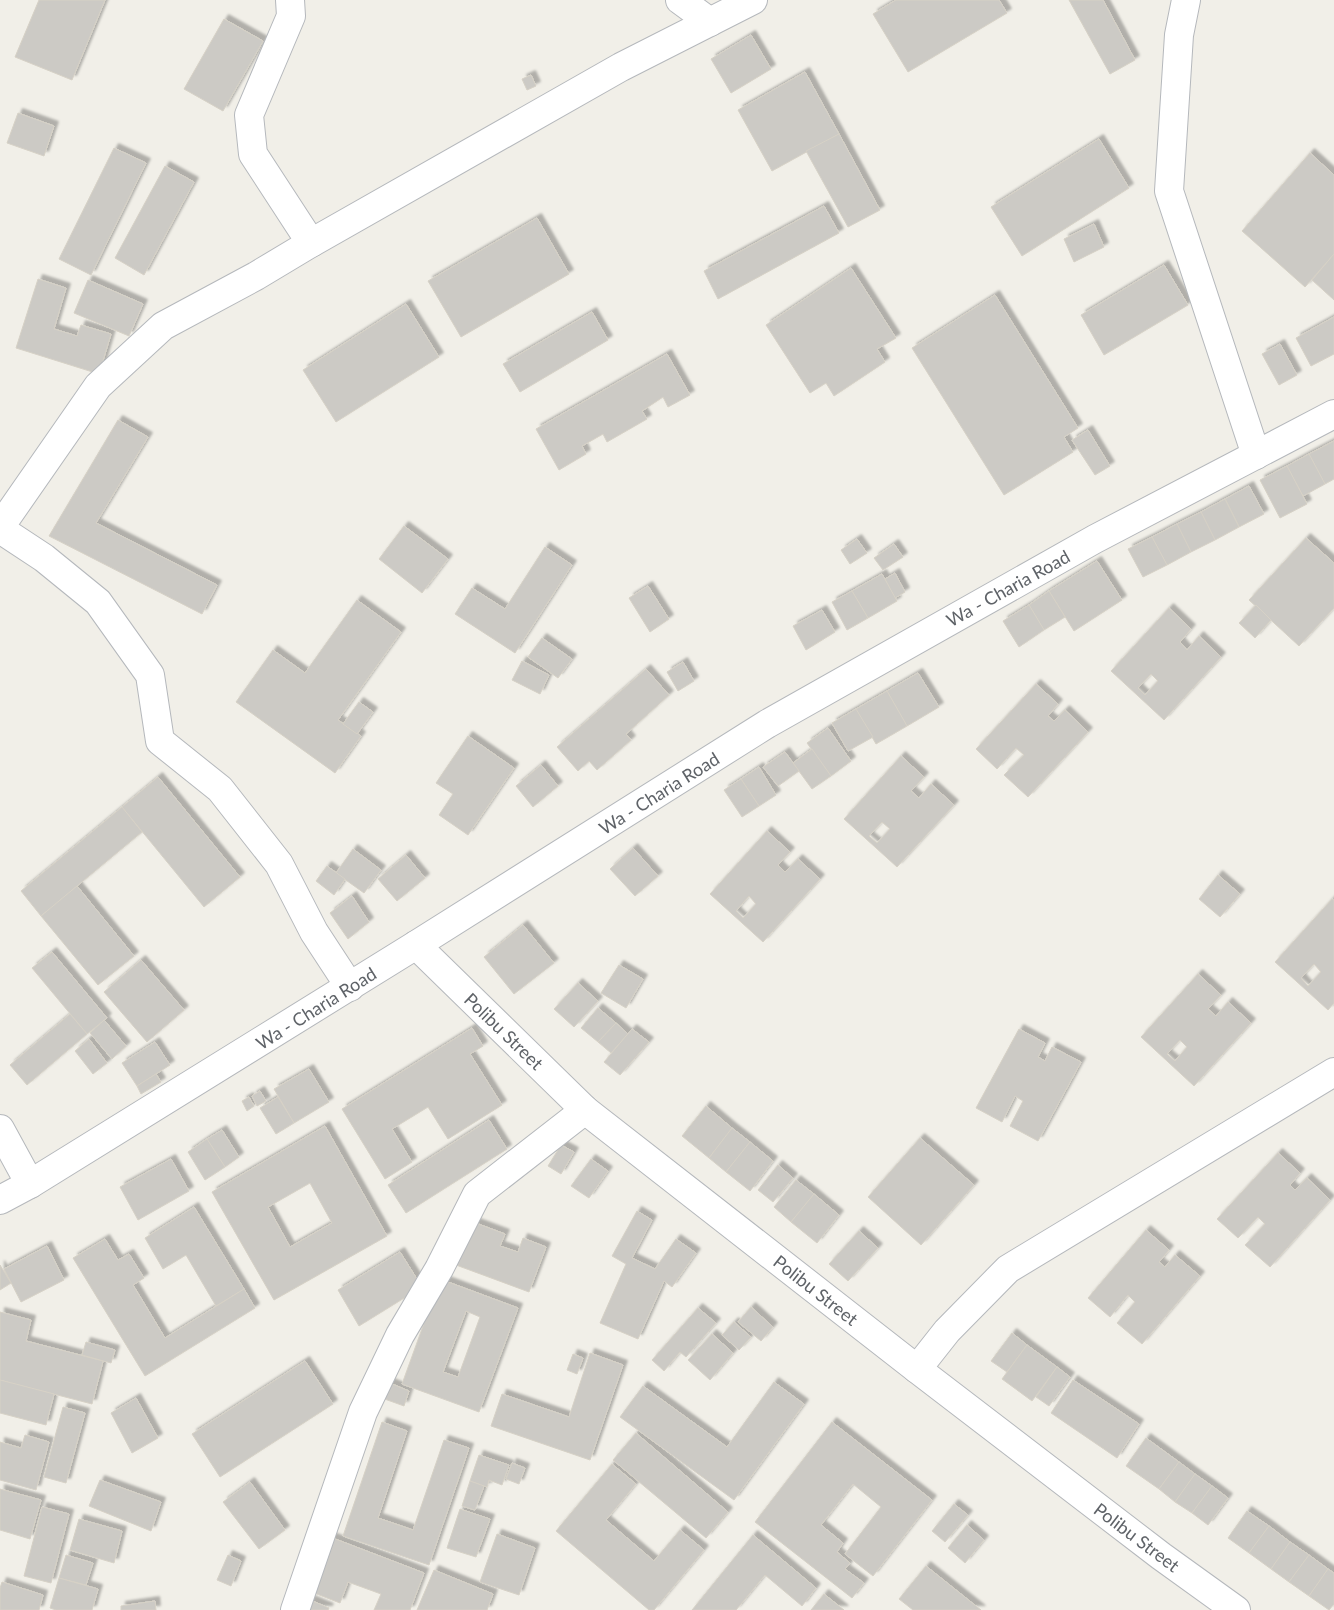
<svg xmlns="http://www.w3.org/2000/svg" width="1334" height="1610" viewBox="0 0 1334 1610" font-family="Lato,sans-serif">
  <style>
    .building { fill: #cccac5; stroke: #d6d1c6; fill-rule: evenodd; filter: url(#shadow) }
    .lines { fill: none; stroke-linecap: round; stroke-linejoin: round }
    .minor-casing { stroke: #b5b8bc; stroke-width: 30 }
    .minor { stroke: #fff; stroke-width: 28 }
    .labels { text-anchor: middle; dominant-baseline: central; stroke-width: 4.5; stroke-linejoin: round; paint-order: stroke }
    .street-label { font-size: 18px; fill: #5f6368; stroke: #fff }
  </style>
  <defs>
    <filter id="shadow"><feDropShadow dx="4.5" dy="-4.5" stdDeviation="1" flood-color="#0004"/></filter>
  </defs>
  <rect width="100%" height="100%" fill="#f1efe8"/>
  <!-- building -->
  <g class="building">
    <polygon points="39,0 105,0 72,80 15,57"/>
    <polygon points="896,0 999,0 1007,13 908,72 873,14"/>
    <polygon points="1069,0 1103,0 1135,60 1110,74"/>
    <polygon points="224,19 263,41 223,111 184,89"/>
    <polygon points="751,35 771,69 731,93 711,59"/>
    <polygon points="805,72 839,134 772,171 738,110"/>
    <polygon points="531,75 536,86 527,90 522,79"/>
    <polygon points="18,113 54,126 44,156 7,143"/>
    <polygon points="839,134 880,210 848,227 806,151"/>
    <polygon points="1099,139 1129,188 1022,256 991,207"/>
    <polygon points="114,148 146,163 91,275 59,259"/>
    <polygon points="1310,153 1334,175 1334,254 1305,287 1242,231"/>
    <polygon points="165,166 194,182 144,275 115,258"/>
    <polygon points="824,206 839,233 718,299 704,271"/>
    <polygon points="537,218 569,274 461,337 428,281"/>
    <polygon points="1094,224 1104,247 1074,262 1064,239"/>
    <polygon points="1334,254 1334,300 1312,280"/>
    <polygon points="1164,265 1188,305 1104,355 1081,315"/>
    <polygon points="851,268 896,338 877,349 885,362 834,396 826,383 810,393 766,325"/>
    <polygon points="38,279 66,288 54,329 77,336 81,325 111,334 99,374 16,348"/>
    <polygon points="88,280 143,304 129,336 74,313"/>
    <polygon points="995,295 1078,428 1064,437 1073,452 1004,495 912,348"/>
    <polygon points="406,304 439,357 336,422 303,370"/>
    <polygon points="592,312 608,340 520,392 503,364"/>
    <polygon points="1334,317 1334,354 1311,366 1296,338"/>
    <polygon points="1280,344 1297,375 1279,385 1262,354"/>
    <polygon points="667,354 690,395 668,407 663,397 642,411 647,419 607,442 603,434 582,446 586,454 559,470 536,429"/>
    <polygon points="118,420 148,437 96,523 217,585 202,614 49,536"/>
    <polygon points="1088,430 1110,466 1095,475 1072,440"/>
    <polygon points="1334,441 1334,479 1325,484 1309,454"/>
    <polygon points="1309,454 1325,484 1303,496 1287,466"/>
    <polygon points="1287,466 1307,504 1280,518 1260,480"/>
    <polygon points="1249,486 1264,514 1239,527 1225,499"/>
    <polygon points="1225,499 1239,527 1215,540 1201,512"/>
    <polygon points="1201,512 1215,540 1191,552 1177,524"/>
    <polygon points="1177,524 1191,552 1167,565 1152,537"/>
    <polygon points="404,526 448,559 422,593 379,559"/>
    <polygon points="1152,537 1167,565 1143,577 1128,549"/>
    <polygon points="1306,538 1334,563 1334,608 1299,646 1249,600"/>
    <polygon points="857,539 867,553 850,564 841,550"/>
    <polygon points="894,544 903,557 883,570 874,558"/>
    <polygon points="545,547 572,565 515,653 455,614 472,588 505,609"/>
    <polygon points="1097,561 1122,600 1074,631 1049,591"/>
    <polygon points="895,573 905,592 895,598 885,579"/>
    <polygon points="882,574 897,601 868,618 852,591"/>
    <polygon points="648,586 669,619 650,632 629,598"/>
    <polygon points="852,591 868,618 847,630 832,602"/>
    <polygon points="1049,591 1065,617 1044,630 1029,605"/>
    <polygon points="357,600 401,632 338,720 361,736 335,773 236,702 273,650 305,673"/>
    <polygon points="1029,605 1044,630 1019,647 1003,621"/>
    <polygon points="1256,605 1271,620 1255,638 1239,623"/>
    <path d="M1169 608 1191 629 1180 642 1187 650 1199 636 1221 657 1164 720 1111 671ZM1151 674 1158 681 1145 695 1138 688Z"/>
    <polygon points="822,610 835,632 806,650 793,626"/>
    <polygon points="542,638 572,659 558,678 528,657"/>
    <polygon points="522,661 549,675 540,694 512,680"/>
    <polygon points="683,662 694,681 678,691 667,672"/>
    <polygon points="646,669 669,695 626,734 631,740 597,770 589,761 578,771 557,747"/>
    <polygon points="918,673 939,707 907,726 887,691"/>
    <polygon points="1036,684 1058,704 1048,716 1054,721 1065,710 1088,732 1028,797 1004,775 1024,755 1016,748 997,769 976,749"/>
    <polygon points="887,691 907,726 876,744 856,709"/>
    <polygon points="359,702 373,712 357,734 343,724"/>
    <polygon points="856,709 873,737 848,751 832,723"/>
    <polygon points="828,728 851,761 831,776 807,743"/>
    <polygon points="468,736 514,768 468,835 439,815 453,794 436,783"/>
    <polygon points="812,749 831,776 812,789 793,763"/>
    <polygon points="785,752 799,771 778,786 763,767"/>
    <path d="M901 756 924 777 911 791 919 798 931 784 954 805 897 867 844 819ZM882 822 890 829 877 843 869 836Z"/>
    <polygon points="541,765 558,786 533,807 516,786"/>
    <polygon points="759,767 776,795 759,806 741,779"/>
    <polygon points="158,777 240,877 204,907 122,807"/>
    <polygon points="741,779 759,806 742,817 724,790"/>
    <polygon points="122,807 142,832 41,916 21,891"/>
    <path d="M767 831 790 852 778 865 785 872 798 859 820 879 763 942 710 894ZM749 896 756 904 743 918 736 911Z"/>
    <polygon points="633,848 658,876 635,896 610,869"/>
    <polygon points="353,849 381,870 364,893 336,873"/>
    <polygon points="406,855 425,878 397,901 378,879"/>
    <polygon points="327,866 345,879 334,895 316,881"/>
    <polygon points="1218,875 1240,894 1220,917 1199,899"/>
    <polygon points="77,886 134,956 98,985 41,916"/>
    <polygon points="352,896 369,922 348,939 330,913"/>
    <path d="M1332 899 1334 900V1003L1328 1010 1275 962ZM1314 964 1321 972 1308 986 1301 978Z"/>
    <polygon points="523,925 554,963 514,994 484,957"/>
    <polygon points="52,952 107,1018 87,1034 32,968"/>
    <polygon points="141,960 184,1010 147,1042 104,992"/>
    <polygon points="619,965 643,979 626,1008 601,993"/>
    <path d="M1198 974 1221 995 1208 1009 1216 1016 1228 1002 1251 1023 1194 1086 1141 1037ZM1180 1040 1187 1047 1175 1061 1167 1054Z"/>
    <polygon points="578,983 598,1001 574,1027 554,1009"/>
    <polygon points="598,1008 616,1023 598,1042 581,1028"/>
    <polygon points="70,1014 87,1034 27,1085 10,1065"/>
    <polygon points="104,1020 126,1046 112,1059 90,1033"/>
    <polygon points="616,1023 628,1034 611,1053 598,1042"/>
    <polygon points="472,1028 483,1046 470,1054 502,1105 448,1139 428,1107 392,1129 412,1162 385,1179 342,1109"/>
    <polygon points="632,1029 649,1042 620,1075 604,1062"/>
    <polygon points="1019,1029 1045,1043 1038,1057 1045,1061 1052,1047 1081,1062 1038,1141 1010,1126 1023,1101 1015,1096 1002,1122 976,1108"/>
    <polygon points="89,1039 107,1063 93,1074 75,1051"/>
    <polygon points="155,1042 170,1065 137,1086 122,1063"/>
    <polygon points="309,1069 329,1102 294,1123 274,1089"/>
    <polygon points="156,1074 161,1082 141,1094 137,1086"/>
    <polygon points="260,1091 266,1101 257,1106 252,1096"/>
    <polygon points="249,1097 254,1106 247,1111 242,1101"/>
    <polygon points="278,1097 294,1123 276,1134 260,1108"/>
    <polygon points="706,1106 732,1128 709,1158 682,1136"/>
    <polygon points="489,1120 507,1149 406,1213 388,1185"/>
    <path d="M325 1126 387 1236 274 1300 212 1192ZM310 1183 332 1223 290 1247 268 1207Z"/>
    <polygon points="732,1128 750,1142 726,1172 709,1158"/>
    <polygon points="222,1130 239,1157 225,1167 207,1139"/>
    <polygon points="920,1138 974,1185 921,1245 868,1197"/>
    <polygon points="207,1139 225,1167 205,1180 188,1152"/>
    <polygon points="750,1142 773,1161 750,1191 726,1172"/>
    <polygon points="561,1145 574,1152 561,1174 548,1166"/>
    <polygon points="1278,1153 1300,1173 1290,1185 1295,1190 1307,1178 1330,1200 1270,1267 1245,1245 1265,1224 1258,1217 1238,1238 1217,1219"/>
    <polygon points="171,1159 189,1191 138,1220 120,1187"/>
    <polygon points="591,1159 608,1171 589,1198 571,1186"/>
    <polygon points="778,1165 793,1178 773,1202 758,1190"/>
    <polygon points="796,1180 814,1194 791,1222 774,1207"/>
    <polygon points="814,1194 839,1215 817,1243 791,1222"/>
    <polygon points="194,1207 244,1289 216,1306 186,1255 163,1269 145,1238"/>
    <polygon points="637,1211 652,1220 632,1258 655,1269 676,1239 696,1253 672,1287 664,1281 638,1339 600,1323 626,1264 612,1256"/>
    <polygon points="473,1222 505,1234 500,1246 518,1252 523,1238 546,1247 529,1292 456,1265"/>
    <polygon points="1146,1230 1169,1250 1159,1262 1165,1267 1175,1255 1200,1276 1142,1344 1117,1323 1135,1302 1128,1295 1110,1317 1088,1298"/>
    <polygon points="859,1231 878,1248 848,1281 829,1264"/>
    <polygon points="105,1239 118,1260 129,1254 144,1278 133,1285 165,1338 244,1289 255,1308 145,1376 73,1258"/>
    <polygon points="47,1246 64,1280 21,1302 4,1269"/>
    <polygon points="400,1252 422,1287 359,1326 338,1290"/>
    <polygon points="0,1265 11,1283 0,1290"/>
    <path d="M440 1279 518 1308 479 1412 402 1384ZM466 1311 480 1317 458 1377 443 1372Z"/>
    <polygon points="751,1307 773,1327 761,1341 738,1322"/>
    <polygon points="698,1308 716,1323 686,1357 680,1352 664,1371 652,1360"/>
    <polygon points="0,1312 31,1320 26,1341 103,1361 92,1404 0,1380"/>
    <polygon points="734,1322 751,1337 739,1350 722,1335"/>
    <polygon points="1012,1333 1027,1345 1007,1372 991,1361"/>
    <polygon points="712,1334 733,1353 710,1380 688,1360"/>
    <polygon points="86,1342 115,1350 111,1363 82,1355"/>
    <polygon points="1027,1345 1057,1367 1032,1401 1002,1379"/>
    <polygon points="590,1353 623,1365 590,1460 491,1426 502,1394 569,1417"/>
    <polygon points="573,1354 583,1358 577,1374 567,1370"/>
    <polygon points="305,1361 333,1404 220,1477 192,1434"/>
    <polygon points="1057,1367 1070,1377 1049,1406 1036,1397"/>
    <polygon points="0,1380 54,1394 46,1425 0,1413"/>
    <polygon points="1073,1380 1139,1424 1117,1458 1051,1413"/>
    <polygon points="385,1381 409,1391 404,1406 379,1397"/>
    <polygon points="774,1382 804,1404 734,1500 620,1417 643,1386 727,1447"/>
    <polygon points="136,1398 158,1438 132,1453 111,1413"/>
    <polygon points="63,1407 85,1413 66,1483 44,1477"/>
    <polygon points="382,1422 407,1431 378,1518 413,1530 444,1440 469,1448 429,1565 343,1536"/>
    <polygon points="832,1422 932,1500 873,1576 845,1554 881,1507 853,1484 821,1525 843,1543 837,1552 850,1563 845,1569 864,1583 852,1598 755,1522"/>
    <polygon points="636,1433 728,1512 706,1538 613,1460"/>
    <polygon points="25,1435 49,1442 36,1490 0,1480 0,1442 21,1448"/>
    <polygon points="1146,1438 1179,1462 1159,1489 1126,1466"/>
    <polygon points="479,1455 509,1465 502,1485 489,1480 487,1487 470,1481"/>
    <polygon points="1179,1462 1195,1474 1175,1502 1159,1489"/>
    <polygon points="512,1463 525,1468 519,1484 506,1479"/>
    <polygon points="612,1464 636,1484 606,1520 654,1561 680,1530 704,1550 654,1610 649,1610 556,1531"/>
    <polygon points="1195,1474 1212,1486 1192,1513 1175,1502"/>
    <polygon points="100,1480 161,1502 151,1531 89,1506"/>
    <polygon points="470,1481 484,1486 475,1510 462,1506"/>
    <polygon points="250,1482 285,1530 259,1549 223,1502"/>
    <polygon points="1212,1486 1228,1498 1208,1525 1192,1513"/>
    <polygon points="0,1489 41,1500 30,1539 0,1530"/>
    <polygon points="954,1504 968,1515 945,1542 932,1531"/>
    <polygon points="42,1507 69,1514 51,1583 24,1576"/>
    <polygon points="460,1509 490,1519 476,1557 447,1548"/>
    <polygon points="1247,1511 1269,1526 1249,1553 1228,1538"/>
    <polygon points="79,1519 122,1531 114,1563 70,1550"/>
    <polygon points="967,1525 984,1540 965,1563 948,1548"/>
    <polygon points="1269,1526 1290,1542 1271,1569 1249,1553"/>
    <polygon points="497,1534 535,1548 519,1595 480,1582"/>
    <polygon points="753,1535 816,1588 802,1606 765,1575 736,1610 692,1610"/>
    <polygon points="330,1537 424,1573 410,1610 374,1610 381,1594 348,1582 340,1603 309,1591"/>
    <polygon points="1290,1542 1309,1555 1289,1582 1271,1569"/>
    <polygon points="66,1555 93,1563 86,1585 59,1578"/>
    <polygon points="228,1555 241,1561 231,1586 217,1580"/>
    <polygon points="1309,1555 1328,1569 1309,1596 1289,1582"/>
    <polygon points="926,1566 981,1610 913,1610 899,1599"/>
    <polygon points="1328,1569 1334,1573 1334,1604 1329,1610 1309,1596"/>
    <polygon points="434,1570 493,1594 487,1610 417,1610"/>
    <polygon points="59,1578 98,1589 92,1610 56,1610 50,1608"/>
    <polygon points="2,1582 43,1595 39,1610 0,1610 0,1588"/>
    <polygon points="824,1594 844,1610 811,1610"/>
    <polygon points="310,1600 329,1608 328,1610 306,1610"/>
    <polygon points="155,1601 156,1610 121,1610 121,1606"/>
  </g>
  <g class="lines">
    <!-- minor casing -->
    <g class="minor-casing">
      <g id="minor">
        <polyline points="290,0 291,16 249,115 253,154 311,243"/>
        <polyline points="680,0 710,22"/>
        <polyline points="1186,0 1179,35 1169,191 1256,455"/>
        <polyline points="0,527 98,386 163,326 256,276 311,243 621,67 753,0"/>
        <polyline points="0,529 44,558 98,602 150,675 160,741 220,789 279,864 314,932 350,987"/>
        <polyline points="416,945 585,1110 917,1369 1161,1556 1236,1610"/>
        <polyline points="0,1129 30,1184"/>
        <polyline points="0,1200 30,1184 416,945 767,724 1095,539 1334,414"/>
        <polyline points="917,1369 947,1331 1008,1269 1334,1072"/>
        <polyline points="295,1610 363,1412 400,1335 439,1269 477,1194 585,1110"/>
      </g>
    </g>
    <!-- minor -->
    <use href="#minor" class="minor"/>
  </g>
  <g class="labels">
    <!-- street labels -->
    <g class="street-label">
      <text transform="translate(1008 588) rotate(-29)">Wa - Charia Road</text>
      <text transform="translate(659 793) rotate(-32)">Wa - Charia Road</text>
      <text transform="translate(316 1008) rotate(-32)">Wa - Charia Road</text>
      <text transform="translate(504 1031) rotate(44)">Polibu Street</text>
      <text transform="translate(816 1290) rotate(38)">Polibu Street</text>
      <text transform="translate(1137 1537) rotate(37)">Polibu Street</text>
    </g>
  </g>
</svg>
